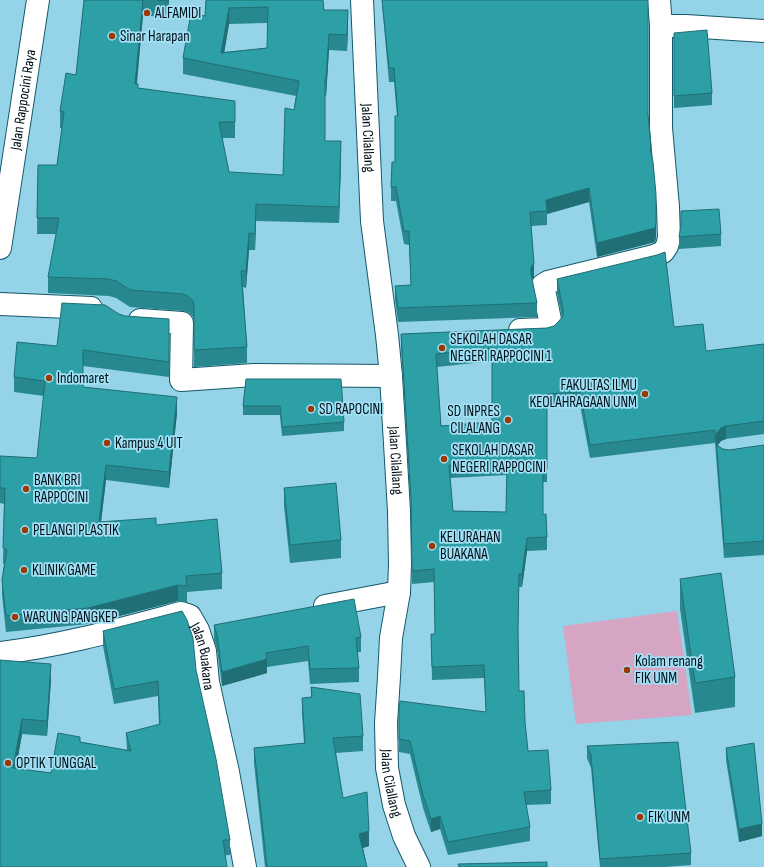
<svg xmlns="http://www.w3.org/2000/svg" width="764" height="867" viewBox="0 0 764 867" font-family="'Sofia Sans Condensed',sans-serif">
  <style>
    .green { fill: #d6a5c3 }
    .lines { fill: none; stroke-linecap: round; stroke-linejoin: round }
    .minor-casing { stroke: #15576a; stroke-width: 24 }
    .major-casing { stroke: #15576a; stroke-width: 24 }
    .minor { stroke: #fff; stroke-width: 22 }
    .major { stroke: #fff; stroke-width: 22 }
    .wall { fill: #27898f; fill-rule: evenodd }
    .shaded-wall { fill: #206f74 }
    .building { fill: #2d9fa6; stroke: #206f74; fill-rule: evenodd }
    .poi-dot { fill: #9c3804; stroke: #a1e0f5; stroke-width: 1.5 }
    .labels { text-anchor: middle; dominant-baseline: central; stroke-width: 3.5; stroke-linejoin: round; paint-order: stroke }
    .poi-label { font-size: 15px; fill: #001018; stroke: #a1e0f5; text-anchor: start }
    .street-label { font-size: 15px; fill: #001018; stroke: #a1e0f5 }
  </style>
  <rect width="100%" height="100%" fill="#94d3e8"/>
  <!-- green -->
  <polygon class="green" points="677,611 692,715 576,724 563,626"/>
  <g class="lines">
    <!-- minor casing -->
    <g class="minor-casing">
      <g id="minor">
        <path id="s1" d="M362 0 372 221 387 335 391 376 399 511 400 564 399 592 391 638 389 677 386 723 387 768 394 805 404 836 419 867"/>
        <polyline points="661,26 686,26 764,31"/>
        <polyline points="0,304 91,308"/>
        <polyline points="140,320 182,323 181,380 254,375 391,376"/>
        <polyline points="520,330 546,329 551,325 543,285 548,282 654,256 663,252 667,246 669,238 668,207 661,128 661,26 659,0"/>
        <polyline points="325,606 399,592"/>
        <path id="s2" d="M0 653C61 646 121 629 181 613L190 616 198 630 205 651 208 682 228 772 245 867"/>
      </g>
    </g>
    <!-- major casing -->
    <g class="major-casing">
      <g id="major">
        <path id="s3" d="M0 248 38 0"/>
      </g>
    </g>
    <!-- minor -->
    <use href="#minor" class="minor"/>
    <!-- major -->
    <use href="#major" class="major"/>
  </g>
  <!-- wall -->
  <g class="wall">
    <path d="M84 0H169L167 18 143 15 137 84 138 88 235 101V138H222L229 172 283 175 296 96 183 74V58L205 16 206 0 324 10 348 27 347 51 329 50 326 96H325V141L341 158 339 223 256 221 255 250H249L246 288 243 287 247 347V363L194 367V322L193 317 188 312 183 311 130 307 116 298 109 296 48 293V277L56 234H37L38 165H57L62 128H60V111L76 75ZM268 23 267 48 224 52 229 24Z"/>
    <polygon points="382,0 648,114 651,148 656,237 655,242 597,257 589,202 547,214 547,225 531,226 534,277 532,280 537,303 537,317 398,322 395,300 395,286 411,285 409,245 404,244 396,201 391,201 391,187 395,162 397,116 394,82 389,82 382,4"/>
    <polygon points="674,33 712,93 712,105 674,108"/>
    <polygon points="681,211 721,234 721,246 679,249 679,237 681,227"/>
    <path d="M557 279 674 327 706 351 764 344V434L726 439 721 441 718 444V446L723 449 729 450 764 445V555L724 558 715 443 590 458 580 405 547 407V482H543V515L547 537V550L527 551 522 587H519L518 635 519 691 525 722 528 751 551 790V804L526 805 530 827V841L448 855 440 829 431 832 423 808 410 754 399 752V724L486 712 484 678 432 680 431 634H435L434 582 412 584 411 510 401 347V334L547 328 554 326 559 321 562 317 557 293ZM492 361V422L441 426 437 367ZM507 475 506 512 453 511 450 478Z"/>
    <polygon points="125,316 169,319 169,377 83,366 83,387 177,413 169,488 106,480 101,522 156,525 222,573 222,589 187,592 187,602 178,601 88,624 6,632 2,595 2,580 4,564 3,564 4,504 0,503 0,456 37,458 44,396 14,392 14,377 57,346"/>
    <polygon points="246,379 344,422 344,431 282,436 280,415 243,415 243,406"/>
    <polygon points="284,488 341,540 341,558 290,563 284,506"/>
    <polygon points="680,579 735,677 735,707 695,713 680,609"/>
    <polygon points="214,625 361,637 361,652 357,652 359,668 359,682 310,684 308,661 267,667 267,673 222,686 217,650 214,640"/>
    <polygon points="103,631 196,670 230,840 230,855 0,867 0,660 51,680 47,736 22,734 16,769 51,773 80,742 127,750 126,733 159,725 158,696 114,704 103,646"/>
    <polygon points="311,687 363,736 363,751 336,753 343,798 369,846 363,848 367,867 265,867 254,763 254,748 304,743 302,713 302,698 311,697"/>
    <polygon points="587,746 691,853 691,865 665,867 600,867 591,768 587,758"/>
    <polygon points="726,748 762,836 739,842 726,760"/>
  </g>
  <!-- shaded-wall -->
  <g class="shaded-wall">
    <polygon points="143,0 143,15 135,100 135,84"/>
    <polygon points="168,0 169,0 167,18"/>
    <polygon points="229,8 229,24 222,66 221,53"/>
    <polygon points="348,10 348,27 347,51 347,35"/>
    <polygon points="329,34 329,50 326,96 326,79"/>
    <polygon points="341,141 341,158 339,223 339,207"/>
    <polygon points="589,188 589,202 547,214 546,200"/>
    <polygon points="256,204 256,221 255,250 255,234"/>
    <polygon points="656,223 656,237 655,242 597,257 597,243"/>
    <polygon points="249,233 249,250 246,288 246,271"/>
    <polygon points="534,263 534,277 531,280 531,267"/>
    <polygon points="177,397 177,413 169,488 169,472"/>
    <polygon points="726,426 726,439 721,441 717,446 716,439 717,433 721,428"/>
    <polygon points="106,465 106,480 99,538 99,522"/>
    <polygon points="527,538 527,551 522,587 522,574"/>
    <polygon points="178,585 178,601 88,624 88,608"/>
    <polygon points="267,659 267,673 222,686 222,672"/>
    <polygon points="51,664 51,680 47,736 47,721"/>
    <polygon points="22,719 22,734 13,784 13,768"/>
    <polygon points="440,816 440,829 431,832 431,819"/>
    <polygon points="762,824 762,836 739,842 739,829"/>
    <polygon points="369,831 369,846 359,849 359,834"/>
  </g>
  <!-- building -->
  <g class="building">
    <path d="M84 0H143L135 84H138V88L235 101V122H219L229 172 283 175 285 108 294 110 299 81 183 58 191 13 205 16 206 0H323L324 10H348L347 35 329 34 326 79H325V141H341L339 207 256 204 255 234 249 233 246 271H241L247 347 194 350V307L193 301 188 296 183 294 130 290 116 281 109 279 48 277 59 218H37L38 165H57L64 112 60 111 66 73 76 75ZM268 7 267 48 221 53 229 8Z"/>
    <polygon points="157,0 168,0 167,1"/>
    <polygon points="382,0 648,0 648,114 651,148 650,148 653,162 656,194 656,223 655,228 597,243 589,188 546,200 547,211 530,212 534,263 531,267 531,274 537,303 398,308 395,286 411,285 409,231 404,231 396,187 391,187 392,162 395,162 395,116 398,116 394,68 389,68"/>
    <polygon points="707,30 712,93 674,96 674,33"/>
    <polygon points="719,209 721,234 679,237 681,225 681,211"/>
    <path d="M665 252 674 327 703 324 706 351 764 344V421L726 426 721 428 717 433 716 439 715 430 590 445 580 392 547 394V469H543V515L546 514 547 537 527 538 522 574H519L518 628 519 691H524L525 722 528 751 548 750 551 790 524 792 530 827 448 842 440 816 431 819 423 795 410 741 399 739V710L400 701 486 712 484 665 432 667 431 634H435L434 569 412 571 411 497 401 334 547 328 554 326 559 321 563 316V309L557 279 657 255ZM492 348V422L441 426 436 354ZM507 462 506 512 453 511 449 465Z"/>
    <polygon points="62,303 105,305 119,314 125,316 169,319 169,362 83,350 83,387 177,397 169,472 106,465 99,522 156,518 156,525 217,519 222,573 186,576 187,586 178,585 88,608 6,616 2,580 7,550 3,548 5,488 0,488 0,456 37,458 45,381 14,377 17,342 57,346"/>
    <polygon points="246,379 341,379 344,422 282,427 280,406 243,406"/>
    <polygon points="716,439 718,446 723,449 729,450 764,445 764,541 724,544"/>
    <polygon points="336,483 341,540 290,545 284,488"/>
    <polygon points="721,573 735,677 695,683 680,579"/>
    <polygon points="354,599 361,637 356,638 359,668 310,669 308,646 266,653 267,659 222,672 217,635 214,625"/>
    <polygon points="182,611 187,620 193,638 196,670 216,759 230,840 223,840 227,867 0,867 0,660 51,664 47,721 22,719 13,768 51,773 58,733 80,737 80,742 131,751 126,733 160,724 158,681 114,689 103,631"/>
    <polygon points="311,687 360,694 363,736 333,738 343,798 367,792 369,831 359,834 367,867 267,867 254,748 305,743 302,698 312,697"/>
    <polygon points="678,742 691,853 600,859 591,755 587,746"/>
    <polygon points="754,743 762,824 739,829 726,748"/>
    <polygon points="547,862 547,867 459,867 458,864"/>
  </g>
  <!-- markers -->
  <g class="poi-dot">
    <circle cx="147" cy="13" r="4"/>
    <circle cx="112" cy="36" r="4"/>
    <circle cx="442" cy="348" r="4"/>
    <circle cx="49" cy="378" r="4"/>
    <circle cx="645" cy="394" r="4"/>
    <circle cx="311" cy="409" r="4"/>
    <circle cx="508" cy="420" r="4"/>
    <circle cx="107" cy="443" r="4"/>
    <circle cx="444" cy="459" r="4"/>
    <circle cx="26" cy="489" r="4"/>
    <circle cx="25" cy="530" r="4"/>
    <circle cx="432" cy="546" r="4"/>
    <circle cx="24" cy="570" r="4"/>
    <circle cx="15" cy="617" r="4"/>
    <circle cx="627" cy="670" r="4"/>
    <circle cx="8" cy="763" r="4"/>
    <circle cx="640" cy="817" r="4"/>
  </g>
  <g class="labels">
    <!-- poi labels -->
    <g class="poi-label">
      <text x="155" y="13">ALFAMIDI</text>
      <text x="120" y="36">Sinar Harapan</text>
      <text x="450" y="339">SEKOLAH DASAR<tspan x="450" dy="17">NEGERI RAPPOCINI 1</tspan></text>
      <text x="57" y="378">Indomaret</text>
      <text x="637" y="385" text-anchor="end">FAKULTAS ILMU<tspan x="637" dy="17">KEOLAHRAGAAN UNM</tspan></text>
      <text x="319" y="409">SD RAPOCINI</text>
      <text x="500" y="411" text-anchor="end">SD INPRES<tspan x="500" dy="17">CILALANG</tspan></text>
      <text x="115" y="443">Kampus 4 UIT</text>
      <text x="452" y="450">SEKOLAH DASAR<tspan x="452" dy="17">NEGERI RAPPOCINI</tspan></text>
      <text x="34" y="480">BANK BRI<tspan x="34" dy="17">RAPPOCINI</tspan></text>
      <text x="33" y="530">PELANGI PLASTIK</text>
      <text x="440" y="537">KELURAHAN<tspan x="440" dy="17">BUAKANA</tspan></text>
      <text x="32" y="570">KLINIK GAME</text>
      <text x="23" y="617">WARUNG PANGKEP</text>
      <text x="635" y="661">Kolam renang<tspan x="635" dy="17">FIK UNM</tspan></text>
      <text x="16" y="763">OPTIK TUNGGAL</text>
      <text x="648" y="817">FIK UNM</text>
    </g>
    <!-- street labels -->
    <g class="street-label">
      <text stroke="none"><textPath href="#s3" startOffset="150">Jalan Rappocini Raya</textPath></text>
      <text stroke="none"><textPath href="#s1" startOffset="138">Jalan Cilallang</textPath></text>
      <text stroke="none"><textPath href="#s1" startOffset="462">Jalan Cilallang</textPath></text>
      <text stroke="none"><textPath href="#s2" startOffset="238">Jalan Buakana</textPath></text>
      <text stroke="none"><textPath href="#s1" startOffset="786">Jalan Cilallang</textPath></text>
    </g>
  </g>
</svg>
